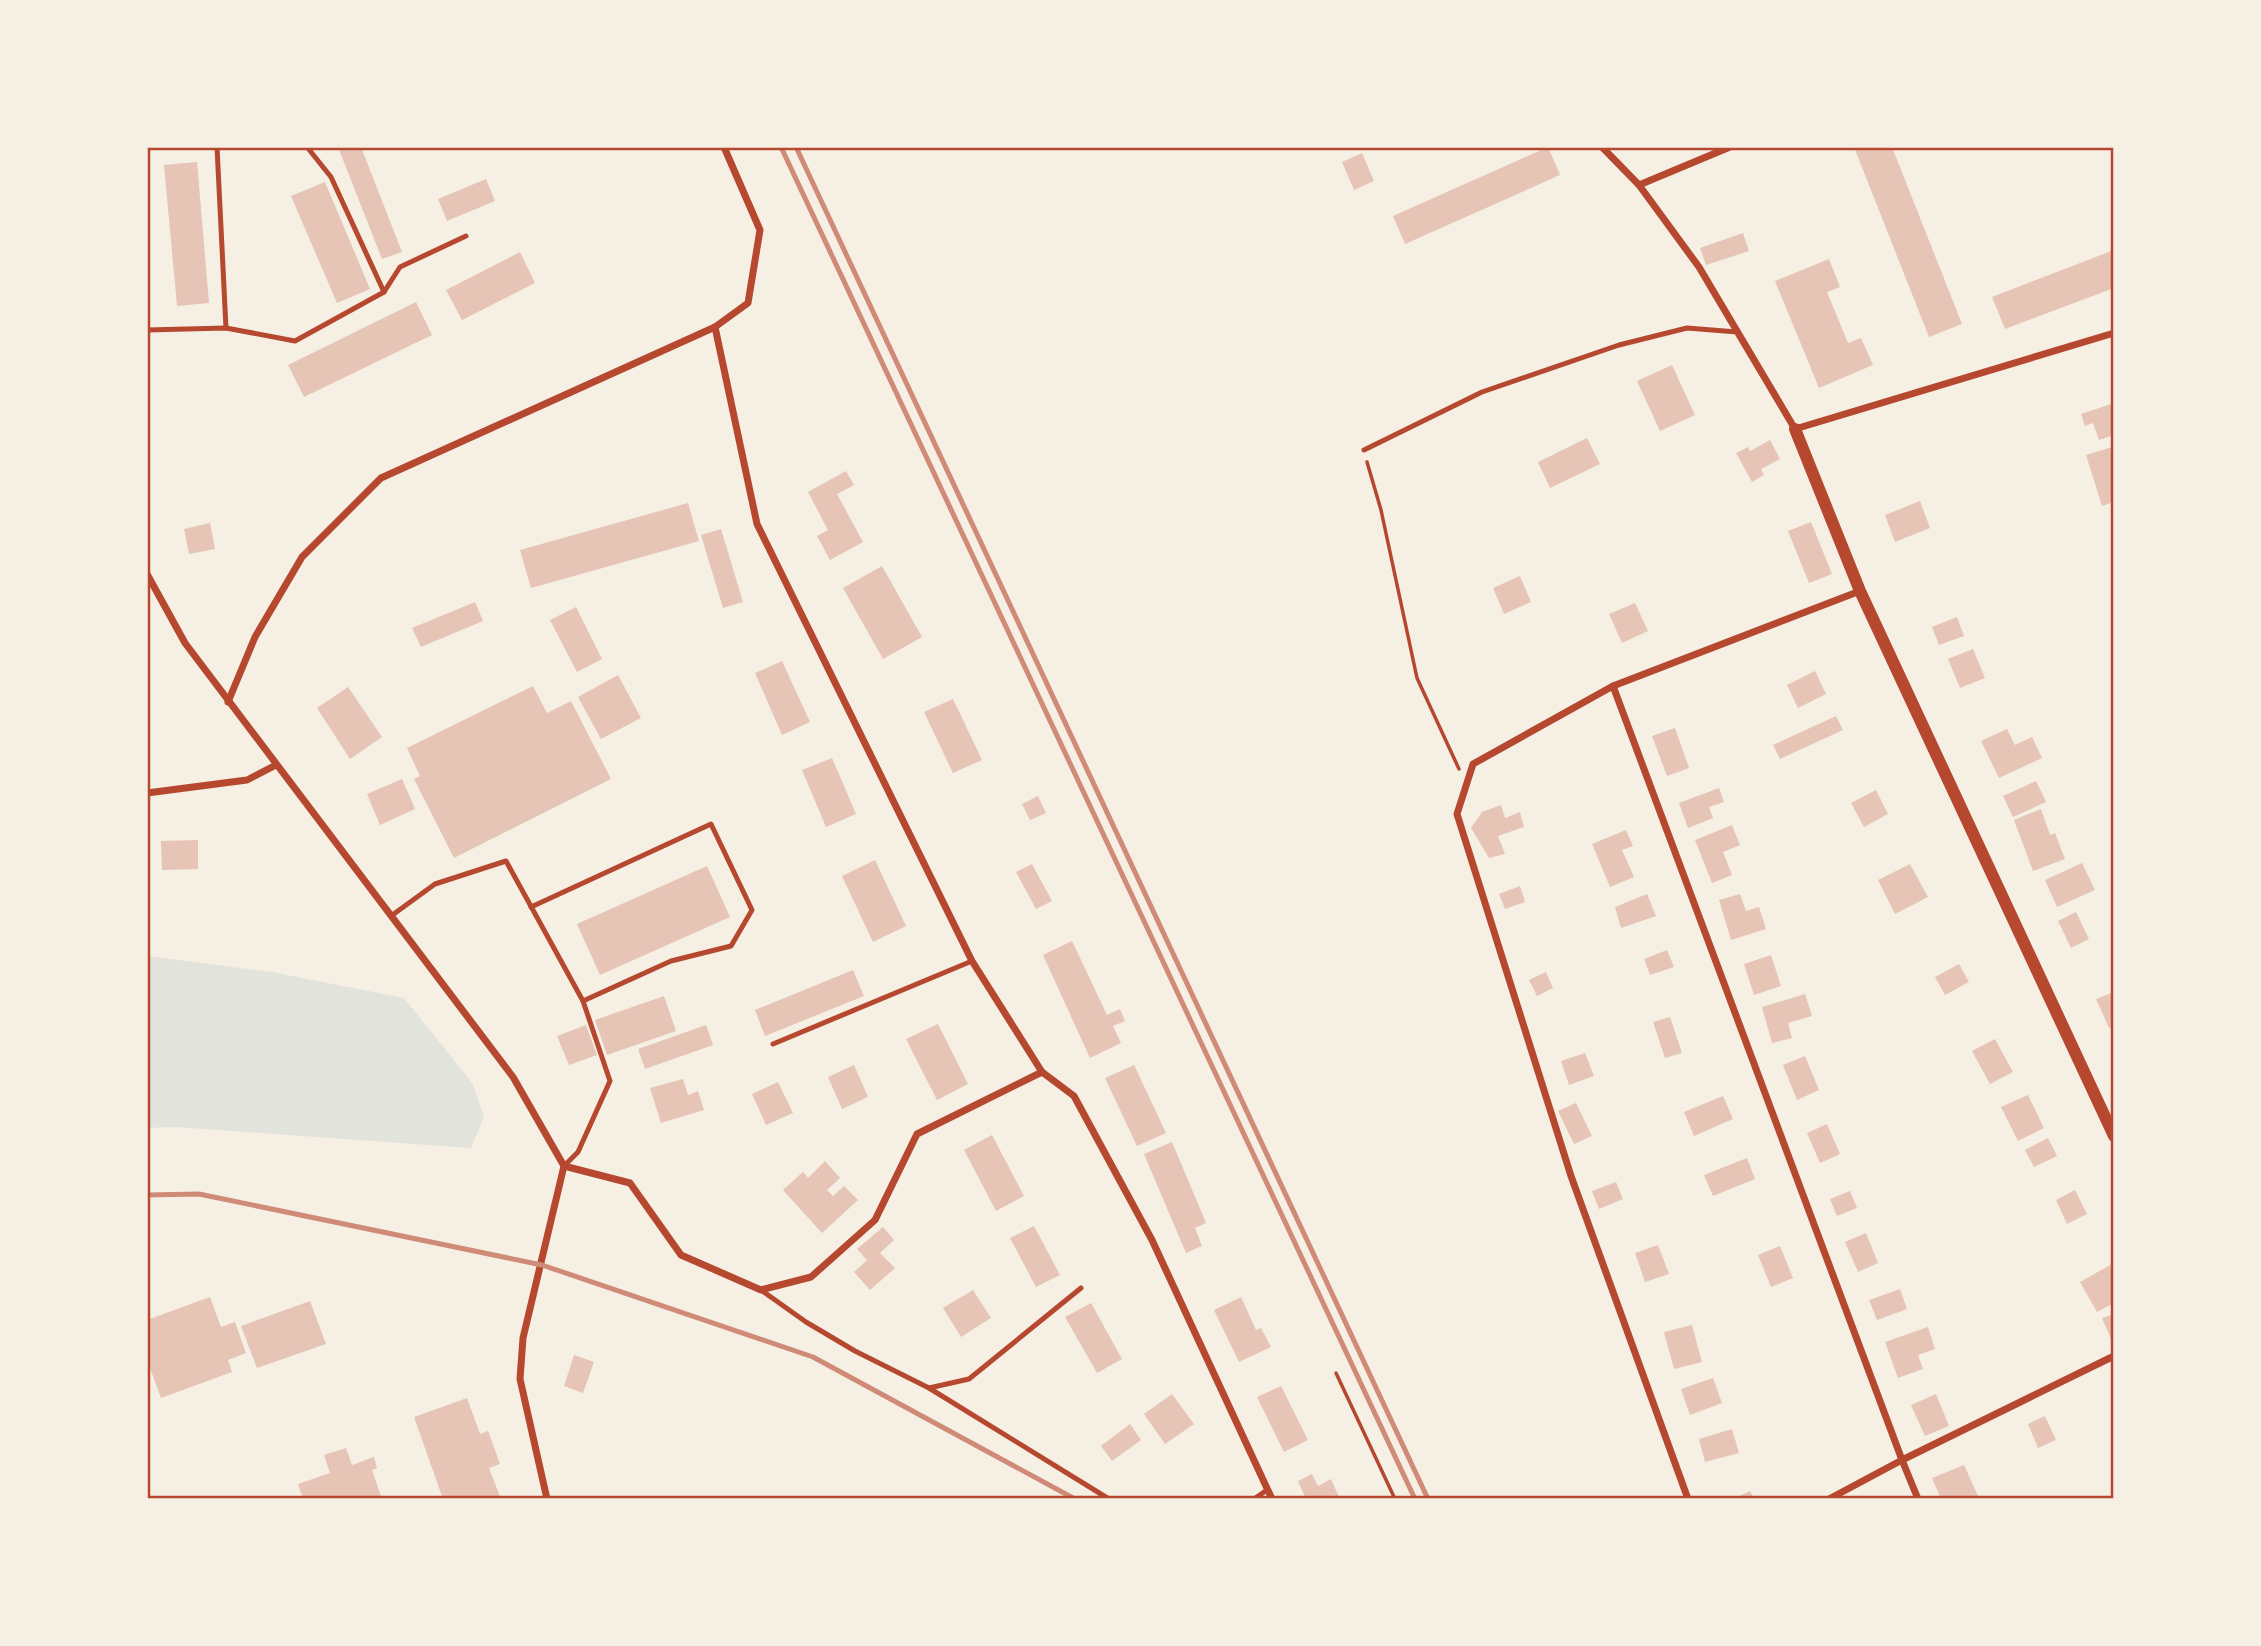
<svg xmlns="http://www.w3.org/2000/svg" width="2261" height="1646" viewBox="0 0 2261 1646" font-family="Montserrat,sans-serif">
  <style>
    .green { fill: #e2e4dc }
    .building { fill: #e6c5b7 }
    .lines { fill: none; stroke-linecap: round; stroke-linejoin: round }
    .path { stroke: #b5482f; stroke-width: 3.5 }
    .service { stroke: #b5482f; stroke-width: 5 }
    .minor { stroke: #b5482f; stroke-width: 7 }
    .tertiary { stroke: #b5482f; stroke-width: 12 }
    .rail { stroke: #cf8b77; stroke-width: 5 }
    .neatline { fill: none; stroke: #b5482f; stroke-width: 2.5 }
  </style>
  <rect width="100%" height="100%" fill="#f6efe4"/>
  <!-- green -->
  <polygon class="green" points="147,956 272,972 404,998 473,1084 484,1117 471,1148 175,1127 147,1128"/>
  <!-- building -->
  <g class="building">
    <polygon points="338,147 361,147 402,252 382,259"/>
    <polygon points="1548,147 1560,175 1405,244 1393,216"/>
    <polygon points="1854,147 1892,147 1962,324 1929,337"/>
    <polygon points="1362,153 1374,181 1354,190 1342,162"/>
    <polygon points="197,162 209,303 177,306 164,165"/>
    <polygon points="486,179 495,201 447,221 438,199"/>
    <polygon points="325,182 370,289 337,303 291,196"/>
    <polygon points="1743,233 1749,251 1706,265 1700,248"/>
    <polygon points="2114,250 2114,288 2005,329 1992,297"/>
    <polygon points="520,252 535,283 462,320 446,290"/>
    <polygon points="1829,259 1840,287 1827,292 1848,343 1861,338 1873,365 1819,388 1775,281"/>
    <polygon points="416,302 432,335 304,397 288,365"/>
    <polygon points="1672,365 1695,415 1660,431 1637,381"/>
    <polygon points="2114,403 2114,435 2099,440 2093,423 2085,426 2081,414"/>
    <polygon points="1587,438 1600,464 1550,488 1538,462"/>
    <polygon points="1770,440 1780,459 1761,469 1764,475 1752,482 1736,453 1748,447 1750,451"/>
    <polygon points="2112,447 2114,455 2114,502 2102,506 2086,455"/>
    <polygon points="846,471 854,485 837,494 863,542 830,560 817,536 828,530 808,492"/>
    <polygon points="1920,501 1930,528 1895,542 1885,515"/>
    <polygon points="688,503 699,541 531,588 520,550"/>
    <polygon points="1811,522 1832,574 1809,583 1788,531"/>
    <polygon points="210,523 215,549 189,554 184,529"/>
    <polygon points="721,529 743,602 723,608 701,535"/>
    <polygon points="882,566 922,637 883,659 843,588"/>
    <polygon points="1520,576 1531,602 1504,614 1493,588"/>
    <polygon points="475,602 483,621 421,647 412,628"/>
    <polygon points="1635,603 1648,631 1622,643 1609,614"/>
    <polygon points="576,607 602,659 577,672 550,620"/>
    <polygon points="1957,617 1964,636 1939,645 1932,627"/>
    <polygon points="1973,649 1985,678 1960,688 1948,659"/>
    <polygon points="782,661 810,722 782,735 755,673"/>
    <polygon points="1815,671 1826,694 1798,708 1787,685"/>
    <polygon points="618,675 641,718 601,739 578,697"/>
    <polygon points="533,686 547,713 571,701 611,779 454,858 414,779 420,776 407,748"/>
    <polygon points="348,687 382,737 350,759 317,708"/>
    <polygon points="953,699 982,760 953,773 924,712"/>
    <polygon points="1836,716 1843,730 1780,759 1773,745"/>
    <polygon points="1675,728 1689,768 1667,776 1652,736"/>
    <polygon points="2007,729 2015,745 2032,737 2042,758 1999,778 1981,741"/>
    <polygon points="832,758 856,814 826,827 802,770"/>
    <polygon points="402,779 415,809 380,825 367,794"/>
    <polygon points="2036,781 2046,802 2013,817 2003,796"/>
    <polygon points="1719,788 1724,802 1709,807 1713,818 1688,828 1679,803"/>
    <polygon points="1876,790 1888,814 1864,827 1851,803"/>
    <polygon points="1038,796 1046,813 1030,820 1022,804"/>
    <polygon points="1501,805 1505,818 1520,812 1524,827 1498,836 1505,854 1489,858 1471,828 1482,812"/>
    <polygon points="2041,809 2050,835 2055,833 2065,859 2033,871 2014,820"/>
    <polygon points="1732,825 1740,845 1723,852 1732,875 1712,883 1695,840"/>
    <polygon points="1626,830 1633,846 1622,850 1634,877 1610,887 1592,844"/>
    <polygon points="198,840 198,869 162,870 161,841"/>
    <polygon points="875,860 906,926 873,942 842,876"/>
    <polygon points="2082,863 2095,890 2057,907 2045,880"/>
    <polygon points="1032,864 1052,901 1036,909 1016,872"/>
    <polygon points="1910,864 1928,897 1895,914 1878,880"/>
    <polygon points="707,866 730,917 600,975 577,924"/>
    <polygon points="1520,886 1525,902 1505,909 1499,894"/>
    <polygon points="1647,894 1656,916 1621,928 1615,907"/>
    <polygon points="1740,894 1746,911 1759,907 1766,929 1731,940 1719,900"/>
    <polygon points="2076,912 2089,939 2071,948 2058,921"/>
    <polygon points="1072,941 1107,1015 1120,1009 1125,1021 1113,1026 1121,1043 1090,1058 1043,955"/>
    <polygon points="1667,950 1674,967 1650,975 1644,959"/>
    <polygon points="1771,955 1781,986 1754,995 1744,964"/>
    <polygon points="1959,964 1969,982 1945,995 1935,977"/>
    <polygon points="853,970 864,996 765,1036 755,1010"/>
    <polygon points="1546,972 1553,988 1537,996 1529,980"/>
    <polygon points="2114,992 2114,1026 2109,1028 2096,999"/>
    <polygon points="1805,994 1812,1016 1788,1023 1792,1038 1772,1043 1762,1007"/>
    <polygon points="664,996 676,1031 607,1055 595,1020"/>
    <polygon points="1670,1017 1682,1053 1665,1058 1653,1022"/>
    <polygon points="938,1024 968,1084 937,1100 906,1039"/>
    <polygon points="586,1025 597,1055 569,1065 557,1036"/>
    <polygon points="706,1025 713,1045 645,1069 638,1049"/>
    <polygon points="1995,1039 2013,1072 1990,1084 1972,1051"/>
    <polygon points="1585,1053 1594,1076 1569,1085 1561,1061"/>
    <polygon points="1805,1056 1819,1090 1797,1100 1783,1065"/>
    <polygon points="854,1065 868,1097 842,1109 828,1077"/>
    <polygon points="1134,1065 1166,1133 1137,1146 1105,1078"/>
    <polygon points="683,1079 688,1095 698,1091 704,1110 661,1123 650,1088"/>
    <polygon points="778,1082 793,1113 766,1125 752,1094"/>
    <polygon points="2028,1095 2044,1128 2018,1141 2001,1107"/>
    <polygon points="1723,1096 1733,1119 1694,1136 1684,1112"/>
    <polygon points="1576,1103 1592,1136 1574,1144 1558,1111"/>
    <polygon points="1827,1124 1840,1154 1820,1163 1807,1133"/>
    <polygon points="992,1135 1024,1196 996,1211 964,1150"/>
    <polygon points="2048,1138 2057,1156 2034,1167 2025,1150"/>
    <polygon points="1172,1142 1206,1223 1195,1228 1202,1246 1186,1253 1144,1154"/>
    <polygon points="1747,1158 1755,1179 1713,1196 1704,1175"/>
    <polygon points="825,1161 840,1178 827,1190 833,1196 844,1186 858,1200 822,1233 783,1190 803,1172 808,1178"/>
    <polygon points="1616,1182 1623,1199 1599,1209 1592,1191"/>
    <polygon points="2075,1190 2087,1214 2067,1224 2056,1200"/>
    <polygon points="1850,1191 1857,1208 1837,1216 1830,1199"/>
    <polygon points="1034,1226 1060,1275 1036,1287 1010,1238"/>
    <polygon points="883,1227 894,1240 880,1253 895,1268 870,1290 854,1272 867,1260 857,1249"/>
    <polygon points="1866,1233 1878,1263 1858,1272 1845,1242"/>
    <polygon points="1658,1245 1669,1274 1645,1282 1635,1253"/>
    <polygon points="1780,1246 1793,1278 1771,1287 1758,1255"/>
    <polygon points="2112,1264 2114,1303 2097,1312 2080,1282"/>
    <polygon points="1900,1289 1907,1309 1877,1320 1869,1300"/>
    <polygon points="973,1290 991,1318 961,1337 943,1308"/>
    <polygon points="210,1297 221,1327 235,1322 246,1353 228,1360 232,1372 161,1398 147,1360 147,1320"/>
    <polygon points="1241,1297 1256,1330 1261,1328 1271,1347 1239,1362 1214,1310"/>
    <polygon points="310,1301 326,1344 257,1368 241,1326"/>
    <polygon points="1091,1303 1122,1359 1097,1373 1065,1317"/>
    <polygon points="2114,1314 2114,1346 2102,1318"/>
    <polygon points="1692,1325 1702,1362 1674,1369 1664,1332"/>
    <polygon points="1928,1327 1935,1349 1918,1355 1923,1369 1898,1378 1885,1342"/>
    <polygon points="574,1355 594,1362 583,1393 564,1386"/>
    <polygon points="1713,1378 1722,1403 1690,1415 1681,1389"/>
    <polygon points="1281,1386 1308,1440 1284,1452 1257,1397"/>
    <polygon points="1172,1394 1194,1424 1165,1444 1144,1414"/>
    <polygon points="1936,1394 1949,1426 1925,1436 1911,1405"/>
    <polygon points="467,1398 480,1434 488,1431 500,1464 489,1468 501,1499 443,1499 414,1417"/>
    <polygon points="2045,1416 2056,1440 2038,1448 2028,1424"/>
    <polygon points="1130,1424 1141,1440 1112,1461 1101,1446"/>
    <polygon points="1732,1429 1739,1453 1705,1462 1699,1439"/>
    <polygon points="346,1448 352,1465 374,1457 377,1468 372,1470 382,1499 303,1499 298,1484 330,1473 324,1455"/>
    <polygon points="1964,1465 1978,1496 1971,1499 1941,1499 1932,1478"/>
    <polygon points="1312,1474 1318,1486 1331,1479 1340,1499 1306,1499 1298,1481"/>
    <polygon points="1750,1491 1754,1499 1732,1499"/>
  </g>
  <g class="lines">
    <!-- path -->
    <g class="path">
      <polyline points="1367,462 1381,510 1417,678 1459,769"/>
      <polyline points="1336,1373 1395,1499"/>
    </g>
    <!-- service -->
    <g class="service">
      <polyline points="217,147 226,328"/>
      <polyline points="307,147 331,177 384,292"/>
      <polyline points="147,330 226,328 295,341 384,292 400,267 466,236"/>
      <polyline points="1364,450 1482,392 1619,345 1687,328 1737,332"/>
      <polyline points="531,907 711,824 752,910 731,946 671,961 583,1001"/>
      <polyline points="391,916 435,884 506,861 583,1001 610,1081 578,1152 564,1166"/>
      <polyline points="773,1044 972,961"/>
      <polyline points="761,1290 806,1322 855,1351 929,1388 1109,1499"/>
      <polyline points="929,1388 969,1379 1081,1288"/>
      <polyline points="1254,1499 1267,1490"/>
    </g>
    <!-- minor -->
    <g class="minor">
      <polyline points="1602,147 1639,185 1699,267 1795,429 2114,333"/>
      <polyline points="1639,185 1730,147"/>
      <polyline points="147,574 185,643 513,1077 564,1166 523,1338 520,1379 547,1499"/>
      <polyline points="1613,686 1902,1460 1918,1499"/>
      <polyline points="228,702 255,637 302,557 381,478 715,327 748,303 760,230 724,147"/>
      <polyline points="147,793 247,780 276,765"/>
      <polyline points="1042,1072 1074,1096 1152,1240 1272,1499"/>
      <polyline points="564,1166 630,1183 681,1255 761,1290 811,1277 875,1220 917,1134 1042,1072 972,961 757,524 715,327"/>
      <polyline points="1688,1499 1571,1176 1457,814 1473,764 1613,686 1860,591"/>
      <polyline points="1829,1499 1902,1460 2114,1356"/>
    </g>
    <!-- tertiary -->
    <polyline class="tertiary" points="1795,429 1860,591 2114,1136"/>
    <!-- rail -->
    <g class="rail">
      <polyline points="781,147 1415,1499"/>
      <polyline points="796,147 1428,1499"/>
      <polyline points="147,1195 199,1194 542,1265 813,1357 1075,1499"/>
    </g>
  </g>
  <!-- border -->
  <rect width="2261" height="1646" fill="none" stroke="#f6efe4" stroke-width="298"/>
  <rect x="149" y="149" width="1963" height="1348" class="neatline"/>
</svg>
